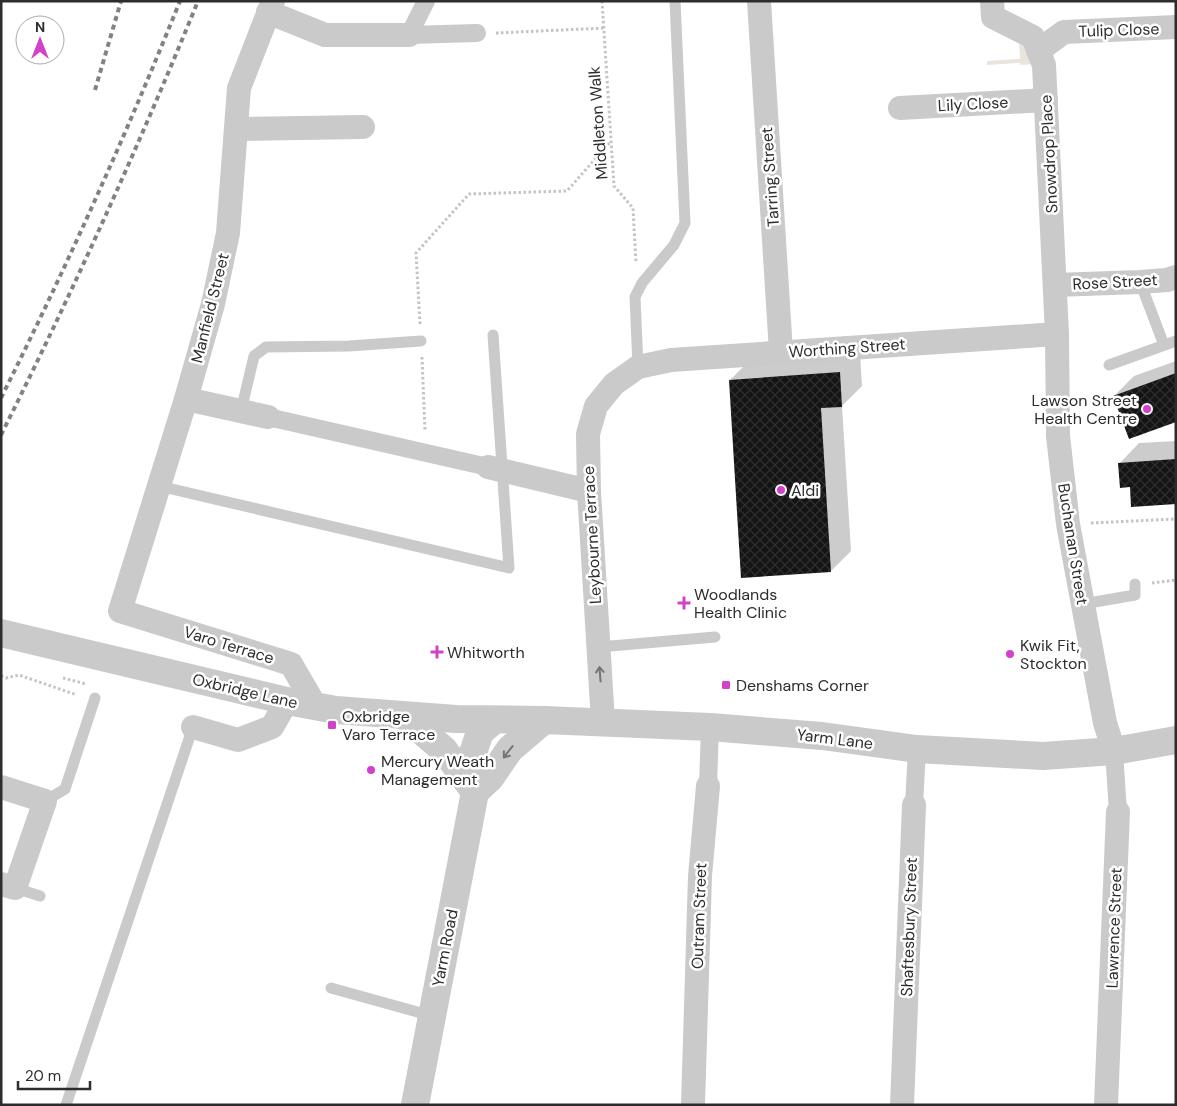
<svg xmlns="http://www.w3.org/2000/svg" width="1177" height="1106" viewBox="0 0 1177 1106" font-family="'DM Sans',sans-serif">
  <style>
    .grass { fill: #e9e4dc }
    .shadow { fill: #0003 }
    .building { fill: url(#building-cross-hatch) }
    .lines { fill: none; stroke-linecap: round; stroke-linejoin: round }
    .path { stroke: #c4c4c4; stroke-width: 3; stroke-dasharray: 2.5 2.5; stroke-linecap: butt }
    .service { stroke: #cacaca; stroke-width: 11 }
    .pedestrian { stroke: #cacaca; stroke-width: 18 }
    .minor { stroke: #cacaca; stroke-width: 24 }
    .tertiary { stroke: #cacaca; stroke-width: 28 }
    .rail { stroke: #828282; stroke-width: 4; stroke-dasharray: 5 4; stroke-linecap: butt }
    .oneway { stroke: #747474 }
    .poi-dot { fill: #d340c9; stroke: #fff; stroke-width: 2 }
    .labels { text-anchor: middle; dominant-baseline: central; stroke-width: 5; stroke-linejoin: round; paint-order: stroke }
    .street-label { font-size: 16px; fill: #2d2d2d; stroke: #fff }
    .poi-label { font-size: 16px; fill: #2d2d2d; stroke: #fff; text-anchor: start }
  </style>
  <defs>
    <pattern id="building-cross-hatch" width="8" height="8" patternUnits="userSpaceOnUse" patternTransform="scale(1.25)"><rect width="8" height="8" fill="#141414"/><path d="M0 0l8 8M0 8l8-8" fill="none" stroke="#2e2e2e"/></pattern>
  </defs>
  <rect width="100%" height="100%" fill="#fff"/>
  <!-- grass -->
  <polygon class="grass" points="1019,39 1024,40 1034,64 1021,65 1020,63 987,65 987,61 1020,59"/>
  <!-- shadow -->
  <g class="shadow">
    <polygon points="860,353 862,386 842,406 851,551 831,571 730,380 750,360"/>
    <polygon points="1176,361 1176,420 1114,396 1134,376"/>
    <polygon points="1176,441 1176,503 1131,486 1119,464 1139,443"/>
  </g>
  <!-- building -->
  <g class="building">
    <polygon points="840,372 842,407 821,408 831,572 741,578 729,380"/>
    <polygon points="1176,373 1176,422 1129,439 1113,396"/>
    <polygon points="1176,459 1176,504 1131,507 1130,487 1120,488 1118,463"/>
  </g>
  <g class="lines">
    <!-- path -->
    <g class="path">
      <polyline points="602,1 614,186 633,208 636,263"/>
      <polyline points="496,33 605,28"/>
      <polyline points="420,324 416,253 469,194 567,191 611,141"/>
      <polyline points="422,357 425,431"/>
      <polyline points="1091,523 1176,519"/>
      <polyline points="1152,583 1176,580"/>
      <polyline points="1,676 6,678 19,675 77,695"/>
      <polyline points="63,678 86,684"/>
    </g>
    <!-- service -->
    <g class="service">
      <polyline points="1140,282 1164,345"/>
      <polyline points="1109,365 1176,341"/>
      <polyline points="638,367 635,297 642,283 674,245 685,223 675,1"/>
      <polyline points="241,411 254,356 266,347 349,346 421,341"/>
      <polyline points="159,486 509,568 493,335"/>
      <polyline points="1083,604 1135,595 1135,584"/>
      <polyline points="599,647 715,637"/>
      <polyline points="45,801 65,789 95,698"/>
      <polyline points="15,888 40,896"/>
      <polyline points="331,988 432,1016"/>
      <polyline points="66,1105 193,727"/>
    </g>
    <!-- pedestrian -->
    <g class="pedestrian">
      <polyline points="426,1 409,35 477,33"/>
      <polyline points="268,417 488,467"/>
      <polyline points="1114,751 1118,812"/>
      <polyline points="708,786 710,727"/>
      <polyline points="914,805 917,749"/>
    </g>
    <!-- minor -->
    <g class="minor">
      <polyline points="273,1 239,88 228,233 213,304 186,399 120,611 291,664 316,707"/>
      <polyline points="759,1 781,352"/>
      <polyline points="992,1 993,17 1033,37 1044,65 1057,334 1058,436 1068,524 1105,723 1114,751"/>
      <polyline points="268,12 325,35 409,35"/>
      <polyline points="1038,51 1064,32 1176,27"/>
      <polyline points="900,108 1046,100"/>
      <polyline points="236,129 363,127"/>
      <polyline points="1055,285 1140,282 1167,280 1176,277"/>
      <polyline points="186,399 268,417"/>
      <polyline points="488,467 589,491"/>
      <polyline points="603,722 589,491 588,434 596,406 614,384 638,367 671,360 1057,334"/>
      <polyline points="193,727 238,740 272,727 287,701"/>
      <polyline points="1,787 45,801 15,888 1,884"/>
      <polyline points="693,1105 700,876 708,786"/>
      <polyline points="902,1105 914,805"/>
      <polyline points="1106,1105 1118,812"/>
    </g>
    <!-- tertiary -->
    <g class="tertiary">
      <polyline points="1,633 287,701 336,710 456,719 544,720 710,727 822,736 917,749 1043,756 1114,751 1176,740"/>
      <polyline points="404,716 444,750 475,792"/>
      <polyline points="475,792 490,778 510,749 544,720"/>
      <polyline points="415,1105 475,792 473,753 480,732 494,720"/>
    </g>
    <!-- rail -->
    <g class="rail">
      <polyline points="95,90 121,1"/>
      <path d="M1 398C66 268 126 135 180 1"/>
      <path d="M1 435C72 293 138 148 198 1"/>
    </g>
  </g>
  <!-- one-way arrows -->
  <defs><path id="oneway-shaft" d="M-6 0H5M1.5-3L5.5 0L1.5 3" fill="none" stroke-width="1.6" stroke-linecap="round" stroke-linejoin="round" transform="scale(1.25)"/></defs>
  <g class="oneway">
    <use href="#oneway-shaft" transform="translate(600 674) rotate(-94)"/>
    <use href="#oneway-shaft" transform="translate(508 752) rotate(128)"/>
  </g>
  <!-- markers -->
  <g class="poi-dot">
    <circle cx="1147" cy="409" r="5"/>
    <circle cx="781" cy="490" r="5"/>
    <path d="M681.5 595.5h5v5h5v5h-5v5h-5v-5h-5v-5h5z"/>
    <path d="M434.5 644.5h5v5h5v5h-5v5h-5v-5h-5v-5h5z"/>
    <circle cx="1010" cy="654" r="5"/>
    <rect x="721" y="680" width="10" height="10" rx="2.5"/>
    <rect x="327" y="720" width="10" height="10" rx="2.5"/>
    <circle cx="371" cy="770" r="5"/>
  </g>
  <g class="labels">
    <!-- street labels -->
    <g class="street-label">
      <text transform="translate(1119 30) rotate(-2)">Tulip Close</text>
      <text transform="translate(973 104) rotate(-3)">Lily Close</text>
      <text transform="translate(598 123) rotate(-94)">Middleton Walk</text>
      <text transform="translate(1049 154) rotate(-93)">Snowdrop Place</text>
      <text transform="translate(770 177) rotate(-94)">Tarring Street</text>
      <text transform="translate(1115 282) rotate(-3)">Rose Street</text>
      <text transform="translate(210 308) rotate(-76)">Manfield Street</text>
      <text transform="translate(847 348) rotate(-4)">Worthing Street</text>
      <text transform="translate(592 535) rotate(-93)">Leybourne Terrace</text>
      <text transform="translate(1073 544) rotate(81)">Buchanan Street</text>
      <text transform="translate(229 645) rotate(17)">Varo Terrace</text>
      <text transform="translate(245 691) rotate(13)">Oxbridge Lane</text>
      <text transform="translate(835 739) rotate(7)">Yarm Lane</text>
      <text transform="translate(699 916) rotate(-88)">Outram Street</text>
      <text transform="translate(909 927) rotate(-88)">Shaftesbury Street</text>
      <text transform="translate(1114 928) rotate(-88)">Lawrence Street</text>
      <text transform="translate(445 948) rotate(-79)">Yarm Road</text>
    </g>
    <!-- poi labels -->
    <g class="poi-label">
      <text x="1137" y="400" text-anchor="end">Lawson Street<tspan x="1137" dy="18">Health Centre</tspan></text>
      <text x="791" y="490">Aldi</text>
      <text x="694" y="594">Woodlands<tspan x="694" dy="18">Health Clinic</tspan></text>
      <text x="1020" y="645">Kwik Fit,<tspan x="1020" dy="18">Stockton</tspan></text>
      <text x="447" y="652">Whitworth</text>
      <text x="736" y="685">Denshams Corner</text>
      <text x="342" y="716">Oxbridge<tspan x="342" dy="18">Varo Terrace</tspan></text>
      <text x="381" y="761">Mercury Weath<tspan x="381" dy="18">Management</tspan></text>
    </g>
  </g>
  <!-- border -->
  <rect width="1177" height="1106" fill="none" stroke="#2d2d2d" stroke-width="5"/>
  <!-- north arrow -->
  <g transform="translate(40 40)"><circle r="24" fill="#ffffff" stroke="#ababab"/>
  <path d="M0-4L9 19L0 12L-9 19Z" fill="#d340c9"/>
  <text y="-8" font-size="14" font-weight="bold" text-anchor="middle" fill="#2d2d2d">N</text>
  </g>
  <!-- scale -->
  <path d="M18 1081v8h72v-8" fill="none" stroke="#2d2d2d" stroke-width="2.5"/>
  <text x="25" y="1081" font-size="15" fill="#2d2d2d" stroke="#ffffff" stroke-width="4" paint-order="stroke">20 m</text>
</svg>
